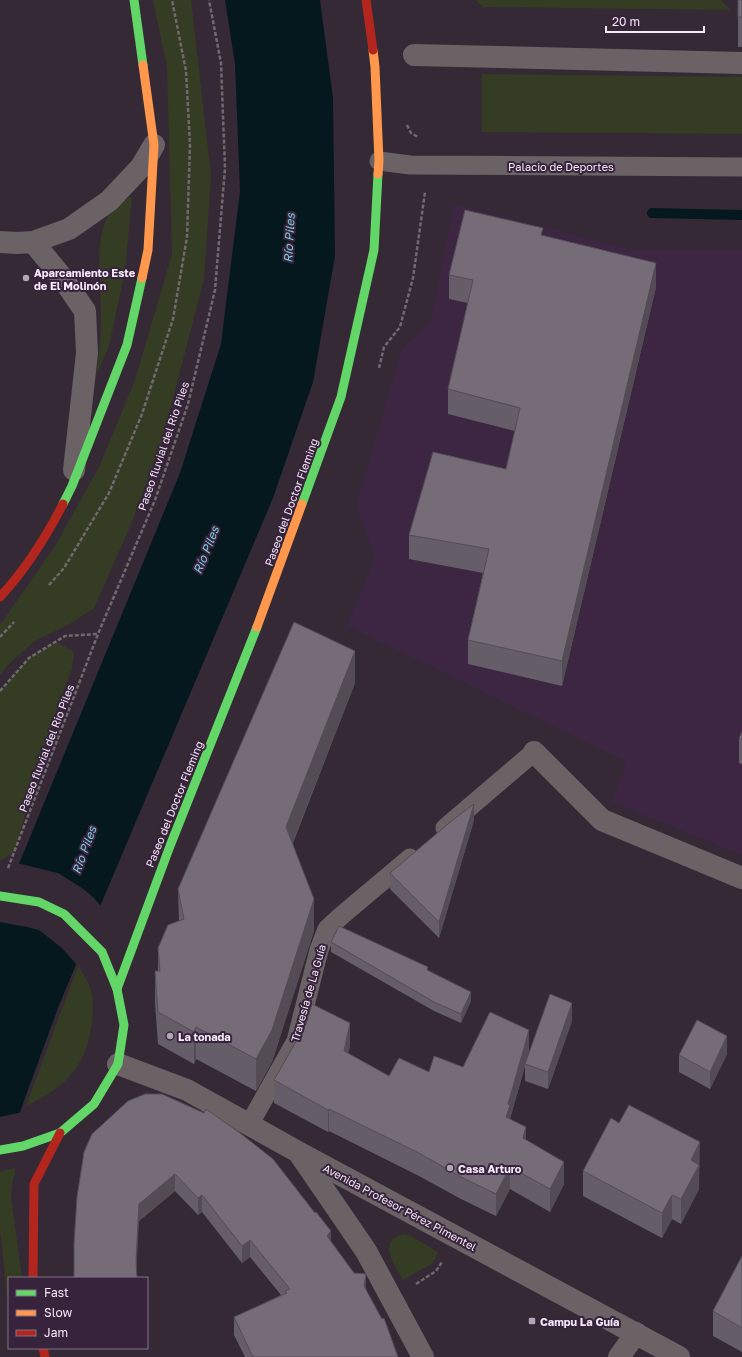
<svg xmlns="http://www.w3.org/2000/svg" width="742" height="1357" viewBox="0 0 742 1357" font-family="'Golos Text',sans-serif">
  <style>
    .built { fill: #3d2642 }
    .green { fill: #343c24 }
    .water { fill: #05181e }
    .pier { fill: #342935 }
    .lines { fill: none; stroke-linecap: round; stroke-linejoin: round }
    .stream { stroke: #05181e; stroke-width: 10 }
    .path { stroke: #70696d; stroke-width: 2.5; stroke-dasharray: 4 2; stroke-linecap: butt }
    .lane { stroke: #6a6265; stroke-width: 19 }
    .street { stroke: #6a6265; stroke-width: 22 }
    .fast { stroke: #63d668; stroke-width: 9 }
    .slow { stroke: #ff974d; stroke-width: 9 }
    .jam { stroke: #b3261e; stroke-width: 9 }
    .wall { fill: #655d67 }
    .shaded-wall { fill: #534c54 }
    .building { fill: #766c78; stroke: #534c54 }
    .poi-dot { fill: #b2a6b4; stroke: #37233b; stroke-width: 1.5 }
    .labels { text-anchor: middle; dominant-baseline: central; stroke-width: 4; stroke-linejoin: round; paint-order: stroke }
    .street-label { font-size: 11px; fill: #f6e9f9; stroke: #37233b }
    .poi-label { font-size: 11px; font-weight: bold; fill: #f6e9f9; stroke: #37233b; text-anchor: start }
    .water-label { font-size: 12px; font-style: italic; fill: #7ccce2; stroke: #37233b }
  </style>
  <rect width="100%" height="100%" fill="#342935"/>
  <!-- built -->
  <polygon class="built" points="454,204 632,250 742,250 742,855 611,802 627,762 347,626 375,556 356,505 402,349 431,322"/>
  <!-- green -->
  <g class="green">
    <polygon points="153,0 191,0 211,175 204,279 162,441 132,522 94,608 70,624 35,641 11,662 0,675 0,625 55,546 99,467 135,380 172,254 167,67"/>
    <polygon points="475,0 721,0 730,10 483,7"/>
    <polygon points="482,74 742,77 742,134 482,132"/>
    <path d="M132 196 125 271 109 346 96 376C99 356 101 336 101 315 101 283 93 240 110 212 115 206 126 200 132 196Z"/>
    <polygon points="56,642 74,652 72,669 57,708 14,852 0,861 0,691 29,658"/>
    <path d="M78 966C84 975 90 984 92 994 94 1007 92 1030 88 1042 85 1056 75 1072 65 1081 54 1092 39 1099 26 1106Z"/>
    <polygon points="16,1168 13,1180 11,1196 22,1278 9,1278 9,1313 0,1230 0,1171"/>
    <path d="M403 1234 411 1236 438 1252 433 1263 403 1280C395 1265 376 1242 403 1234Z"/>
  </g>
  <!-- water -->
  <polygon class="water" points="225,0 320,0 333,98 335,256 313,382 273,498 104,897 58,1008 25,1098 0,1170 0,910 180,473 221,344 240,191 235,64"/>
  <!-- pier -->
  <g class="pier">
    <polygon points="17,863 58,873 79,886 92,896 102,907 78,966 62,948 39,930 27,927 0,922 0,905"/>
    <polygon points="22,1112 2,1170 0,1172 0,1117"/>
  </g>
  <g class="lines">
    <!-- stream -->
    <polyline class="stream" points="652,213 742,215"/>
    <!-- path -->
    <g class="path">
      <polyline points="407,125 411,133 418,137"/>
      <polyline points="379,368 384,347 400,327 413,278 425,192"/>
      <polyline points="49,585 64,568 109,493 142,414 173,319 187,237 190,145 186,71 172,0"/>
      <polyline points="0,637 14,622"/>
      <polyline points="0,691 29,658 65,636 98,634"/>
      <polyline points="8,868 98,634 155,500 188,404 215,290 225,168 221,63 209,0"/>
      <polyline points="416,1284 436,1271 442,1262"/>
    </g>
    <!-- lane -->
    <g class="lane">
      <polyline points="379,161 410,165 742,167"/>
      <polyline points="445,828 534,752"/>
      <polyline points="249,1125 296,1041 319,950 327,929 341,916 410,858"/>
    </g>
    <!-- street -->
    <g class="street">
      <polyline points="414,55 742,63"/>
      <polyline points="0,242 17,243 33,242 69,229 109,201 141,167 154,145"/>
      <polyline points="33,242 61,276 85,311 87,353 74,470"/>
      <polyline points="534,752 602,820 742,878"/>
      <polyline points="118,1064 187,1090 300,1153 679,1357"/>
      <polyline points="301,1156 366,1251 423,1357"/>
      <polyline points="619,1357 636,1333"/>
    </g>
    <!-- fast -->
    <g class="fast">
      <polyline points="134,0 143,65"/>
      <polyline points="63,504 72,486 127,345 142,278"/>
      <polyline points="302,504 341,397 374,250 378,174"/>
      <polyline points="0,896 39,902 64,914 102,952 117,989 124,1025 118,1064 94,1104 60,1133 23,1146 0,1150"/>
      <polyline points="117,989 170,846 257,627"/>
    </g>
    <!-- slow -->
    <g class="slow">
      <polyline points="373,50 375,67 379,161 378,174"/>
      <polyline points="142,278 148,250 154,145 143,65"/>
      <polyline points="257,627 302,504"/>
    </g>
    <!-- jam -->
    <g class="jam">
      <polyline points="366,0 373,50"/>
      <path d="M0 597C25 570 46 537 63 504"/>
      <polyline points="33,1278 34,1184 60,1133"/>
      <polyline points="43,1348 45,1357"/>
    </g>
  </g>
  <!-- wall -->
  <g class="wall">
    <polygon points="742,0 742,47 738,47 738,17"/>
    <polygon points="543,236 656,287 562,686 468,664 468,640 483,573 409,559 409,535 506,469 515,431 448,414 448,389 468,303 449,299 449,275"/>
    <polygon points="355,683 293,843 314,931 272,1062 256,1091 196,1059 194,1064 158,1044 155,1003 155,971 158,971 158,948 179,921 178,889"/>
    <polygon points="742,732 742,764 739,763 739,738"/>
    <polygon points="474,820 439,938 390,889 390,873"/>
    <polygon points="331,942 428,971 471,1001 461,1023 434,1011 331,952"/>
    <polygon points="572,1021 548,1089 525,1081 525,1066 510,1119 526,1140 564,1184 550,1212 510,1189 496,1216 461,1199 419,1176 329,1131 328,1132 274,1103 274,1080 350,1046 348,1053 389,1076 429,1072 463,1067 529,1052 528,1056"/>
    <polygon points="727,1054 710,1089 679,1072 679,1055"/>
    <polygon points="619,1123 700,1166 699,1168 699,1189 681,1224 672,1219 662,1238 583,1196 583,1171"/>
    <polygon points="92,1134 331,1242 366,1290 398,1357 245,1357 234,1335 234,1317 281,1295 250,1257 242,1263 202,1212 198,1215 175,1191 139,1221"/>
    <polygon points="742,1256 742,1352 713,1336 713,1311"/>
  </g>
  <!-- shaded-wall -->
  <g class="shaded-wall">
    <polygon points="656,263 656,287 562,686 562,661"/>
    <polygon points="355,651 355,683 286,859 286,827"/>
    <polygon points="474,804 474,820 439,938 439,922"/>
    <polygon points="314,899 314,931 272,1062 256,1091 256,1059"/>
    <polygon points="471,992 471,1001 461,1023 461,1014"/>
    <polygon points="572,1003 572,1021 548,1089 548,1072"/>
    <polygon points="350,1023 350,1046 344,1073 344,1051"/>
    <polygon points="196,1027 196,1059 194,1064 194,1032"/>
    <polygon points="529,1030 529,1052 525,1064 525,1066 510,1119 506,1117 508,1104"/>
    <polygon points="727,1036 727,1054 710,1089 710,1072"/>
    <polygon points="329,1109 329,1131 328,1132 328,1110"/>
    <polygon points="526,1127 526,1149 523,1138"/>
    <polygon points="700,1142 699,1189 681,1224 681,1199 691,1160"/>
    <polygon points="564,1162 564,1184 550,1212 550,1189"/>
    <polygon points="510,1167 510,1189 496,1216 496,1194"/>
    <polygon points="175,1174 175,1191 139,1221 136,1278 136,1261 139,1204"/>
    <polygon points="202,1195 202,1212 198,1215 198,1198"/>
    <polygon points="672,1195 672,1219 662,1238 662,1213"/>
    <polygon points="331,1231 331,1249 327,1236"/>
    <polygon points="250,1240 250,1257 242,1263 242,1246"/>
    <polygon points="366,1274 366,1291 364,1286"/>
  </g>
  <!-- building -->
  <g class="building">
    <rect x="738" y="0" width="4" height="17"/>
    <polygon points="465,210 543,228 541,235 656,263 562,661 468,640 489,549 409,535 433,452 506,469 520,408 448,389 473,280 449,275"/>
    <polygon points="294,622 355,651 286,827 314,899 272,1030 256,1059 196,1027 194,1032 158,1012 155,971 160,971 158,948 168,925 184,919 178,889"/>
    <polygon points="742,732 742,740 739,738"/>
    <polygon points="474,804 439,922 390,873 454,819"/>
    <polygon points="339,926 428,967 427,970 471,992 461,1014 434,1002 331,942"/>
    <polygon points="550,994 572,1003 548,1072 525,1064"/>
    <polygon points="312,1004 350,1023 344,1051 389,1076 399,1058 429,1072 434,1056 463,1067 490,1012 529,1030 508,1104 510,1105 506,1117 526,1127 523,1138 564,1162 550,1189 510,1167 496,1194 461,1177 419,1153 329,1109 328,1110 274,1080 306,1024"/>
    <polygon points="697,1020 727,1036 710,1072 679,1055"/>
    <polygon points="145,1094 162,1094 204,1113 206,1109 240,1133 273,1159 315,1213 316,1212 331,1231 327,1236 354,1273 366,1274 364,1286 382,1319 384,1318 398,1357 253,1357 234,1317 287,1293 285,1291 290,1289 250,1240 242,1246 202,1195 198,1198 175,1174 139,1204 136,1261 137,1278 74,1278 74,1243 77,1197 84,1152 92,1134 128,1101"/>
    <polygon points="629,1105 700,1142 691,1160 699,1165 681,1199 672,1195 662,1213 583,1171 611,1118 619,1123"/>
    <polygon points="742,1256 742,1328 713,1311"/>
  </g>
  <!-- markers -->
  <g class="poi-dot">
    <circle cx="26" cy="278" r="4"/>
    <circle cx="170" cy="1036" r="4"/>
    <circle cx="450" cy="1168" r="4"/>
    <rect x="528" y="1317" width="8" height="8" rx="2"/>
  </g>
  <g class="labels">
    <!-- street labels -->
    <g class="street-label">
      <text x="561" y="166">Palacio de Deportes</text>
      <text transform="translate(163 446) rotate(-71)">Paseo fluvial del Rio Piles</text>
      <text transform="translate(291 502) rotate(-70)">Paseo del Doctor Fleming</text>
      <text transform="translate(46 748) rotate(-69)">Paseo fluvial del Rio Piles</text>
      <text transform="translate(174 804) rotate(-68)">Paseo del Doctor Fleming</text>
      <text transform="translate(308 993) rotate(-74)">Travesía de La Guía</text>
      <text transform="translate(400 1207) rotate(28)">Avenida Profesor Pérez Pimentel</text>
    </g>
    <!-- poi labels -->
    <g class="poi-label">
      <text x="34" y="272">Aparcamiento Este<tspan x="34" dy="13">de El Molinón</tspan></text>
      <text x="178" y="1036">La tonada</text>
      <text x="458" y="1168">Casa Arturo</text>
      <text x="540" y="1321">Campu La Guía</text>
    </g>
    <!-- water labels -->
    <g class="water-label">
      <text transform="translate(289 238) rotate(-87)">Río Piles</text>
      <text transform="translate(206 550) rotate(-68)">Río Piles</text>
      <text transform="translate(84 850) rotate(-70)">Río Piles</text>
    </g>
  </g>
  <!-- legend -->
  <rect x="8" y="1277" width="140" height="72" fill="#37233b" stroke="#837287"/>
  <rect x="16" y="1290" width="20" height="6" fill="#63d668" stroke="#837287"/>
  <text x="44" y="1297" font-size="12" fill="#f6e9f9">Fast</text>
  <rect x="16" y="1310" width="20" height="6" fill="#ff974d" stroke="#837287"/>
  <text x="44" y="1317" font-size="12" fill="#f6e9f9">Slow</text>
  <rect x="16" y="1330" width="20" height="6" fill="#b3261e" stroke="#837287"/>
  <text x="44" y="1337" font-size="12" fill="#f6e9f9">Jam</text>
  <!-- scale -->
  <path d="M606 26v6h98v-6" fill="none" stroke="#f6e9f9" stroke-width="2"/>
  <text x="612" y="26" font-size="12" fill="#f6e9f9" stroke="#37233b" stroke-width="3" paint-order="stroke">20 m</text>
</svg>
